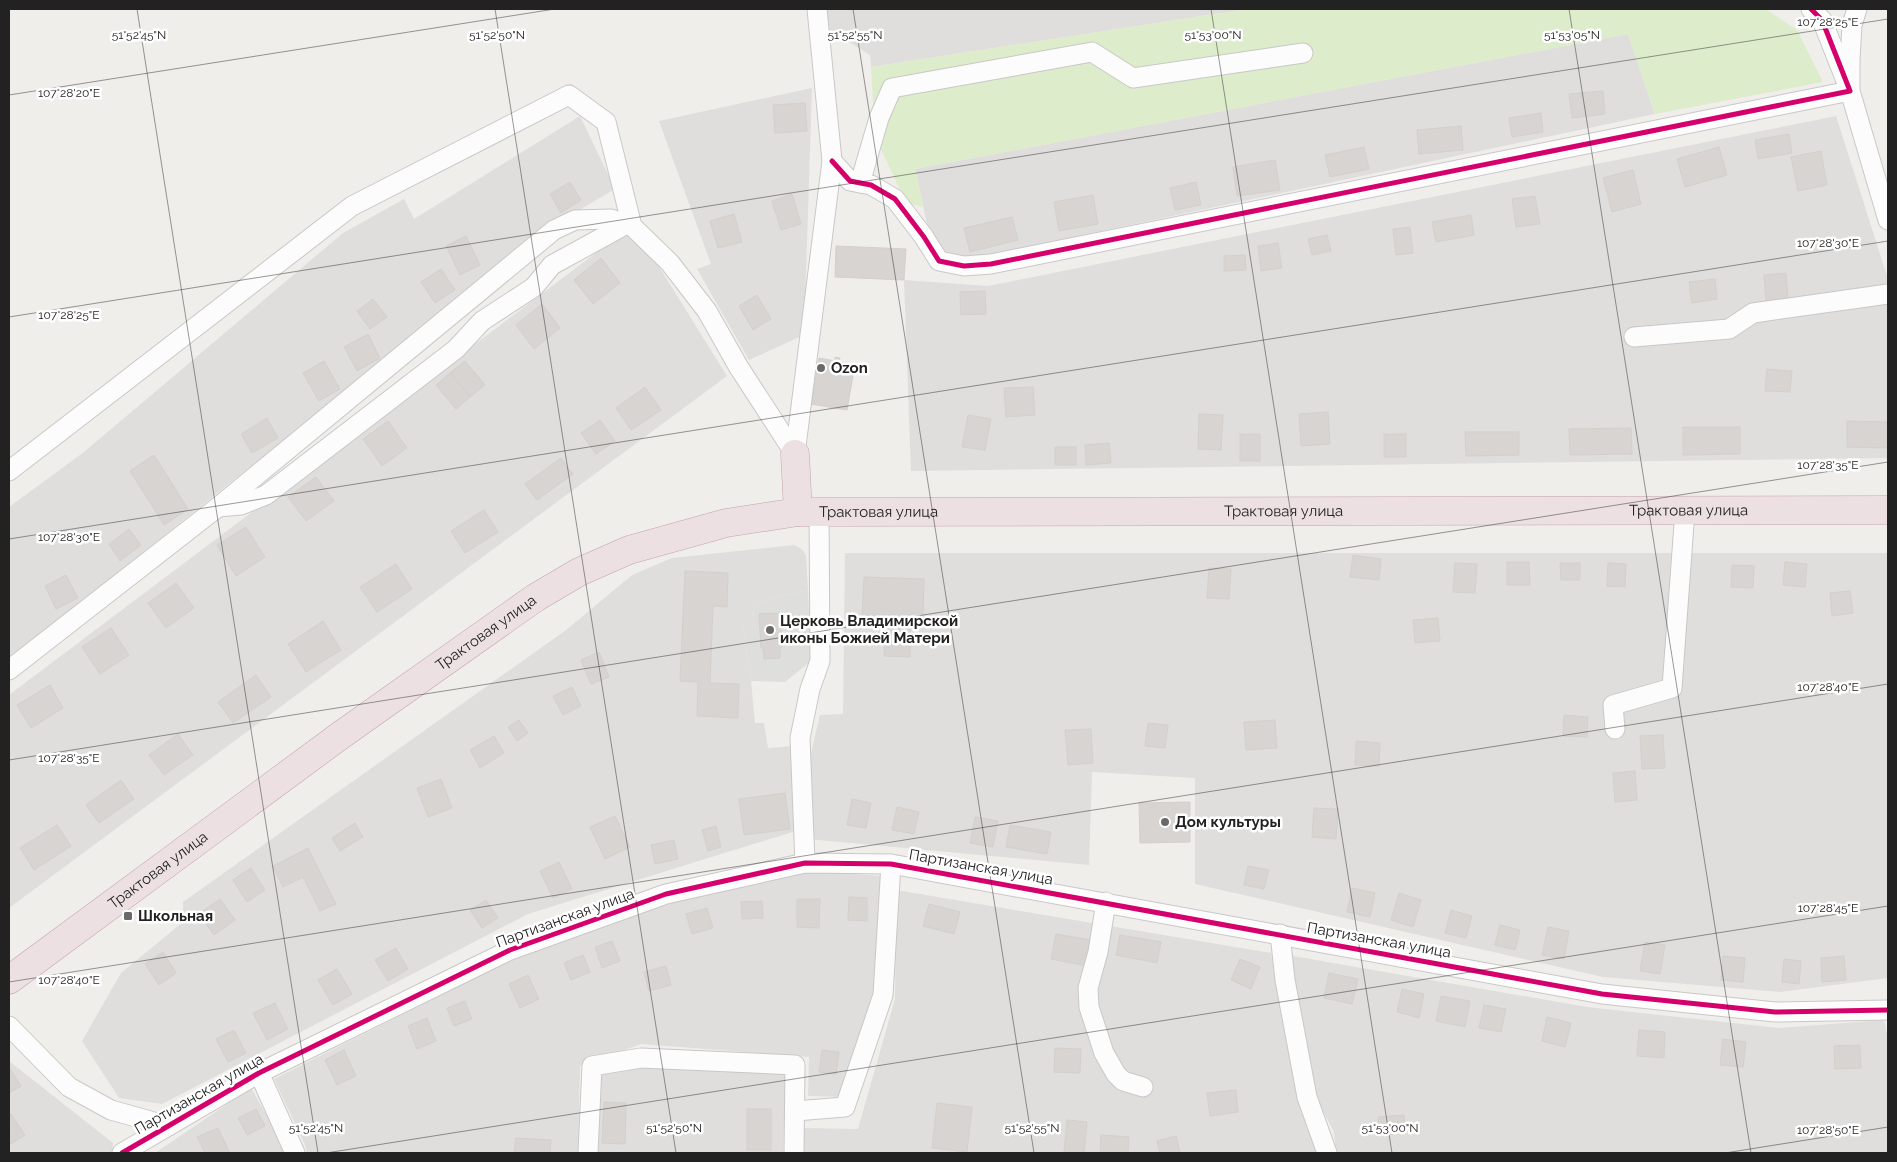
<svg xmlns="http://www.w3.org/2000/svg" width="1897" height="1162" viewBox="0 0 1897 1162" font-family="Raleway,sans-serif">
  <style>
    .residential { fill: #dfdedc }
    .religious { fill: #dededc }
    .grass { fill: #ddeccb }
    .building { fill: #d7d4d2; stroke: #d3d0cc }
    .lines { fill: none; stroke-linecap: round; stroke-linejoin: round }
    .minor-casing { stroke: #c9c8c7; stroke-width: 21 }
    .highway-casing { stroke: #c5a2ac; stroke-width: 29 }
    .minor { stroke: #fdfcfc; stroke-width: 19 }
    .highway { stroke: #ece0e2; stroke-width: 28 }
    .cycleway-casing { stroke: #fff; stroke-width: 8 }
    .cycleway { stroke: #d6006c; stroke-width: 5 }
    .ticks { fill: none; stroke: #222; stroke-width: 1; stroke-opacity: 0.45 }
    .poi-dot { fill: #6a6968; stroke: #fff; stroke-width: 2 }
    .labels { text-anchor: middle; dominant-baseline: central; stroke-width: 5; stroke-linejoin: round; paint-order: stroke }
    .poi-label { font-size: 15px; font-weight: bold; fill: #222; stroke: #fff; text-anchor: start }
    .street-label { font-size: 15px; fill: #222; stroke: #fff }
    .ticks-label { font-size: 12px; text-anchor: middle; fill: #222; stroke: #fff; stroke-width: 5; stroke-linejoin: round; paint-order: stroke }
  </style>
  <rect width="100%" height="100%" fill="#f0eeeb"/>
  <!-- residential -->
  <g class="residential">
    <polygon points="827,9 1247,9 871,67 870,55 827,28"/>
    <polygon points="1628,34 1655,114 955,262 929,233 915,169"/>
    <polygon points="812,88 804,335 749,360 697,269 711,264 659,121"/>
    <polygon points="580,116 615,189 552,226 9,659 9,507 84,452 343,233 404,199 414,219"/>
    <polygon points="1836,116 1888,279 1888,458 911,471 904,280 988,286"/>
    <polygon points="633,225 727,376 9,908 9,695"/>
    <polygon points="794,545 803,550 806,556 808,590 754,603 753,627 743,627 751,681 755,723 764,723 768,748 793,746 799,830 528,914 162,1104 119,1098 82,1041 121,973 183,922 183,902 566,630 632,575 672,558"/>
    <polygon points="845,553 1888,553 1888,978 1780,992 1603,977 1195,884 1195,778 1092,772 1089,865 808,839 805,779 820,715 843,714"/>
    <polygon points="812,871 883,876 876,995 845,1097 808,1096 809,1057 641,1044 580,1066 578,1153 307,1153 305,1145 274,1079 513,959 666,902"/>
    <polygon points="896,890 1271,953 1302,1109 1319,1153 804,1153 804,1128 858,1129 895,999"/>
    <polygon points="1287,955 1587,1007 1779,1028 1884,1020 1888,1039 1888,1153 1336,1153 1334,1132 1312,1090"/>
    <polygon points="638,1059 786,1075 783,1153 596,1153 599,1072"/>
    <polygon points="9,1061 113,1143 112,1153 9,1153"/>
    <polygon points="251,1088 288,1153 155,1153"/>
  </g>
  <!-- religious -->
  <polygon class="religious" points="808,590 811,661 785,682 751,681 743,627 753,627 754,603"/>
  <!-- grass -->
  <polygon class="grass" points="1247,9 1766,9 1797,30 1823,82 1655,114 1628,34 915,169 923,207 906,203 875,136 871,67"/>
  <!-- building -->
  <g class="building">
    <polygon points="1603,91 1605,114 1572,118 1569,94"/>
    <polygon points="805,103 807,131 775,133 773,105"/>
    <polygon points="1541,113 1543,132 1512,137 1509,118"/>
    <polygon points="1461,126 1463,150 1419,154 1417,130"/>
    <polygon points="1789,134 1792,153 1758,159 1755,140"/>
    <polygon points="1364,147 1369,169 1330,177 1325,155"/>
    <polygon points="1719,147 1727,175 1685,187 1677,159"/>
    <polygon points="1821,151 1827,185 1798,191 1791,157"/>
    <polygon points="1275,160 1280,190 1237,196 1233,167"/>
    <polygon points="1633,170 1641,204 1612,212 1603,178"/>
    <polygon points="570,182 581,200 561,213 550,194"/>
    <polygon points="1196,182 1201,205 1175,210 1170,188"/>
    <polygon points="792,194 801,224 781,230 772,201"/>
    <polygon points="1093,195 1098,224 1059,231 1054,202"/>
    <polygon points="1535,196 1540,224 1516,227 1512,199"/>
    <polygon points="734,214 742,242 718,248 710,221"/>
    <polygon points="1471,215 1474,235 1436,242 1432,222"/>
    <polygon points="1012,217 1018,240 970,252 964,228"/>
    <polygon points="1410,227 1413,253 1396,255 1393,229"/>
    <polygon points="1327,235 1331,251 1312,255 1308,239"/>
    <polygon points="466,236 480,265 460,275 446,246"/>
    <polygon points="1278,243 1282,268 1261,271 1258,246"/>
    <polygon points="836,246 906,249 904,280 835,277"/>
    <polygon points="1245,255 1246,270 1224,271 1224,256"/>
    <polygon points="601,258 620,283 593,304 574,280"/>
    <polygon points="441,269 455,290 435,303 421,282"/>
    <polygon points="1786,273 1788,299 1766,301 1764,275"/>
    <polygon points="1715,279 1717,299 1692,303 1689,282"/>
    <polygon points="985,291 986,314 961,315 960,292"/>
    <polygon points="757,295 771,319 753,330 739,306"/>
    <polygon points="373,299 387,317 370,329 357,311"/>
    <polygon points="542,304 560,328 534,349 516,325"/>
    <polygon points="368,334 380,358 357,371 344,347"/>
    <polygon points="835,357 840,358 839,362 855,364 847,410 811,404 819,358 835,361"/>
    <polygon points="324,361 340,389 319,401 303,373"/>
    <polygon points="465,361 485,385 470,397 450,373"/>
    <polygon points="1767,369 1792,371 1790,392 1765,391"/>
    <polygon points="450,373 470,397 456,409 436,385"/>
    <polygon points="645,387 661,410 631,430 616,408"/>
    <polygon points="1033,387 1035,415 1006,417 1004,388"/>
    <polygon points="1328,412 1330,444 1301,446 1299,414"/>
    <polygon points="1199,414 1223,415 1221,450 1198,449"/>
    <polygon points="968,415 991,419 985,450 962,447"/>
    <polygon points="267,418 278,438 252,453 241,434"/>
    <polygon points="600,420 615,441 596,454 581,433"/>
    <polygon points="388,421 407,448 382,466 363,439"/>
    <polygon points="1847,421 1888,422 1888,448 1847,447"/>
    <polygon points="1683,427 1740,427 1740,454 1683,455"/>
    <polygon points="1631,428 1632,454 1570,455 1569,429"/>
    <polygon points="1465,432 1519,432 1519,455 1466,456"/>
    <rect x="1240" y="434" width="20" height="27"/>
    <rect x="1384" y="434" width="22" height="23"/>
    <polygon points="1109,443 1111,463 1086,465 1085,445"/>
    <rect x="1055" y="447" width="21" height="18"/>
    <polygon points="154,455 188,509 164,525 130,471"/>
    <polygon points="561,458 573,474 537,500 525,484"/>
    <polygon points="316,477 334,501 306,521 288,497"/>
    <polygon points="484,510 498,532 465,553 451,531"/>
    <polygon points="246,527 265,557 236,576 217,545"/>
    <polygon points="129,529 141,545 120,561 109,544"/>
    <polygon points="1353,555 1381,559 1379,580 1350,577"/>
    <polygon points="1507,562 1529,562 1530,585 1507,585"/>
    <polygon points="1785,562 1807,564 1805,587 1783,585"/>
    <polygon points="1455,563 1477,564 1475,593 1453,592"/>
    <polygon points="1560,563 1580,563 1580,580 1561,580"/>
    <polygon points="1608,563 1626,564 1625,587 1607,586"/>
    <polygon points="396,564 412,589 377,612 360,587"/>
    <polygon points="1732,565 1754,566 1753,588 1731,587"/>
    <polygon points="1209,568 1231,569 1229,599 1207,598"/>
    <polygon points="685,571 728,573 727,607 713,606 710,683 739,684 738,718 697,716 698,682 680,681"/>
    <polygon points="66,575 78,598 56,609 45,586"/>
    <polygon points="864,577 924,579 923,614 911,614 910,657 884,656 885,616 862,616"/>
    <polygon points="176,583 194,608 166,628 148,603"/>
    <polygon points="1850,591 1853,613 1832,616 1830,593"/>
    <polygon points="780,613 782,647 780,647 780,658 764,659 763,648 761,648 759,614"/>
    <polygon points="1438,618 1440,641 1415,643 1413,620"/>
    <polygon points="323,621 341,650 306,672 288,644"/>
    <polygon points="111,628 129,655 100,674 82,647"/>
    <polygon points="599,652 609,677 591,684 581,660"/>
    <polygon points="256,675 271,697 233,723 218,702"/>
    <polygon points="50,685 63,708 31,728 17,705"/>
    <polygon points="572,687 581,706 563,715 553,696"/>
    <polygon points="1564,715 1588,717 1587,737 1563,736"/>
    <polygon points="519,720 528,733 517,741 508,727"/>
    <polygon points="1275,720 1277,748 1246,750 1244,722"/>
    <polygon points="1148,723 1168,725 1165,748 1145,746"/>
    <polygon points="1091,729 1093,763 1068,765 1065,730"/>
    <polygon points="178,734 193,755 164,775 149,755"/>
    <polygon points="1663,735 1665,768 1642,769 1640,736"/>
    <polygon points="494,736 504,753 480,768 470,750"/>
    <polygon points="1356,741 1380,743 1379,766 1355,765"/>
    <polygon points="1635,771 1637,800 1615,802 1613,773"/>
    <polygon points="441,779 452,808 428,817 417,788"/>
    <polygon points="121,780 134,799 99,823 86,805"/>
    <polygon points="785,793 790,829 744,835 739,799"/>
    <polygon points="852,799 871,803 866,828 847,825"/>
    <polygon points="1190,802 1190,842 1140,843 1139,803"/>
    <polygon points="897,807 919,812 914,834 892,830"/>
    <polygon points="1314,808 1338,809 1336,839 1312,837"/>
    <polygon points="615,816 630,847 605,859 590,827"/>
    <polygon points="975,817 998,821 993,847 970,843"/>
    <polygon points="355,823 363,837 340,851 332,838"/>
    <polygon points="57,825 71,846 34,870 20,848"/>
    <polygon points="1010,825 1051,832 1047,854 1006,847"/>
    <polygon points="716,826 721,847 708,851 702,830"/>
    <polygon points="674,840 678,859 655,864 651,845"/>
    <polygon points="308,848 336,904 320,911 303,877 283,887 273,866"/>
    <polygon points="559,862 572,889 553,898 540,871"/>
    <polygon points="1248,866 1269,870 1264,889 1244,885"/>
    <polygon points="251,868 265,890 247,902 233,880"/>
    <polygon points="1352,888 1375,893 1370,917 1347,912"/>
    <polygon points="1399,893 1421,900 1413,927 1391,920"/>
    <polygon points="849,897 867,898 867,921 848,920"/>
    <polygon points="220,899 235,920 214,935 199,914"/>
    <polygon points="797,899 820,899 819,928 797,927"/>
    <polygon points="486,900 498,918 482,928 470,910"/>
    <polygon points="762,901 763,918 742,919 741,902"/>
    <polygon points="929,904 960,912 954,934 923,926"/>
    <polygon points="707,908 713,928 692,934 686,914"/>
    <polygon points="1451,910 1472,916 1466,938 1445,933"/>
    <polygon points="1500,925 1520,930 1515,950 1495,945"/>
    <polygon points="1548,927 1569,931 1564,959 1542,955"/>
    <polygon points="1056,934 1097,941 1093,967 1051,959"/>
    <polygon points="1120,935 1161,942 1157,963 1116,955"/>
    <polygon points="612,941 620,961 602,968 595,947"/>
    <polygon points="1645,942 1665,945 1660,974 1640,971"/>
    <polygon points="396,948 408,969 388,981 375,960"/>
    <polygon points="163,952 176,973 159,985 145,964"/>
    <polygon points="583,955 590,972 571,980 564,963"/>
    <polygon points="1723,956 1745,958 1743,982 1721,980"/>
    <polygon points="1844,956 1846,980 1822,982 1821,958"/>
    <polygon points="1240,959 1260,967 1251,989 1231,980"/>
    <polygon points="1784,959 1801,961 1799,984 1782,982"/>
    <polygon points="666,966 671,985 649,991 644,972"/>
    <polygon points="337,969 352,994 333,1005 318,980"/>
    <polygon points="1329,973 1358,979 1352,1004 1324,998"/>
    <polygon points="528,975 539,999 520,1008 509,984"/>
    <polygon points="1402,989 1424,994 1419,1018 1397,1012"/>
    <polygon points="1441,996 1470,1001 1465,1027 1436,1021"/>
    <polygon points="465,1001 472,1019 454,1026 447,1008"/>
    <polygon points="275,1003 288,1029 267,1040 253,1013"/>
    <polygon points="1484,1005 1506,1009 1501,1032 1479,1028"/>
    <polygon points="1547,1017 1571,1023 1565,1047 1542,1041"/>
    <polygon points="427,1018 436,1041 417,1049 408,1026"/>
    <polygon points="234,1030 246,1053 228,1062 216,1039"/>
    <polygon points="1639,1030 1665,1032 1664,1058 1637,1056"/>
    <polygon points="1723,1039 1746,1042 1743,1067 1720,1065"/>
    <polygon points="1860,1045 1861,1068 1835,1069 1834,1046"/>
    <polygon points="1055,1048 1081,1049 1080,1073 1054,1072"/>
    <polygon points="344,1050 356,1076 337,1085 325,1060"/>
    <polygon points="822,1050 839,1052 836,1074 819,1072"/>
    <polygon points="9,1067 21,1086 9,1093"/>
    <polygon points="1236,1090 1238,1112 1210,1116 1207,1093"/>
    <polygon points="604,1102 626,1103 625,1144 602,1143"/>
    <polygon points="937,1103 972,1107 967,1152 932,1148"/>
    <polygon points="256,1109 265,1126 247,1135 238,1118"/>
    <rect x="747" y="1109" width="24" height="41"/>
    <polygon points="11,1114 25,1135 9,1145 9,1115"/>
    <polygon points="1404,1115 1406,1133 1380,1135 1378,1117"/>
    <polygon points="1067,1120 1087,1122 1084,1153 1064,1152"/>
    <polygon points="218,1128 230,1153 205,1153 197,1137"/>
    <polygon points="1101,1135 1129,1137 1128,1153 1100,1153"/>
    <polygon points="1176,1136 1180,1153 1160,1153 1157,1141"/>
    <polygon points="516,1138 551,1140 550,1153 514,1153"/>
  </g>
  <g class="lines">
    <!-- minor casing -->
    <g class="minor-casing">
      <g id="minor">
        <polyline points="1857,9 1852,25 1850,59 1850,91 1888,220"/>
        <polyline points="832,161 850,181 871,185 895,199 924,237 939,261 964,266 991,264 1850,91 1822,20 1811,9"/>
        <polyline points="860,183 879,118 892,88 1092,52 1133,78 1303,53"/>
        <polyline points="1634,337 1729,329 1753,313 1888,294"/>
        <polyline points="795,454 832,161 817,9"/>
        <polyline points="9,471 352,206 569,95 606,122 632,226 670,263 707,311 738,366 795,454"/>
        <polyline points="218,507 241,505 266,495 456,349 482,321 534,287 552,265 625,225"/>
        <polyline points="9,670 218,507 554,230 575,220 611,219 632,226"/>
        <polyline points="1615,729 1613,705 1672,688 1685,510"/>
        <polyline points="805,863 800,738 810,689 820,661 819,512"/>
        <polyline points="1106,902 1098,952 1088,988 1089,1007 1104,1053 1116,1074 1123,1081 1143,1087"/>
        <polyline points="1280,934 1285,980 1307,1097 1327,1153"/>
        <polyline points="9,1026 69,1087 111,1110 168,1126"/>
        <polyline points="259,1073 295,1153"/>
        <polyline points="795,1111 845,1107 883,995 891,864"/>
        <polyline points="122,1153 259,1073 510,950 666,894 805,863 891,864 1602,994 1775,1012 1888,1010"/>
        <polyline points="588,1153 592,1066 641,1058 795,1065 794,1153"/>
      </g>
    </g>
    <!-- highway casing -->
    <g class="highway-casing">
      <g id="highway">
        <polyline points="795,454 798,512"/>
        <path id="s1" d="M9 980 341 735 535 598 579 572 629 550 726 523 798 512H819L1888 510"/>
      </g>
    </g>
    <!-- minor -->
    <use href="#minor" class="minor"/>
    <!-- highway -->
    <use href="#highway" class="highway"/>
    <!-- cycleway casing -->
    <g class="cycleway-casing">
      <g id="cycleway">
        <polyline points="832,161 850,181 871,185 895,199 924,237 939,261 964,266 991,264 1850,91 1822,20 1811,9"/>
        <polyline points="122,1153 259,1073 510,950 666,894 805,863 891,864 1602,994 1775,1012 1888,1010"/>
      </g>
    </g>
    <!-- cycleway -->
    <use href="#cycleway" class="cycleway"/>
  </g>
  <!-- ticks -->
  <path class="ticks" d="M137 9 318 1153M495 9 676 1153M853 9 1034 1153M1211 9 1392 1153M1569 9 1751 1153M9 95 555 9M9 317 1888 19M9 539 1888 241M9 760 1888 462M9 982 1888 684M326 1153 1888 906M1725 1153 1888 1127"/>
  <!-- markers -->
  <g class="poi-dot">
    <circle cx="821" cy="368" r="5"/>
    <circle cx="770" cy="630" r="5"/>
    <circle cx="1165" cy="822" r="5"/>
    <rect x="123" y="911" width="10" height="10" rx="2.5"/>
  </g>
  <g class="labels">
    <!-- poi labels -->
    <g class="poi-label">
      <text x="831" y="368">Ozon</text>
      <text x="780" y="621">Церковь Владимирской<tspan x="780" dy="17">иконы Божией Матери</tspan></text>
      <text x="1175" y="822">Дом культуры</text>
      <text x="138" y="916">Школьная</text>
    </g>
    <!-- street labels -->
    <g class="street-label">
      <text stroke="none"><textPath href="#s1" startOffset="1820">Трактовая улица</textPath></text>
      <text stroke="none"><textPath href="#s1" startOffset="1415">Трактовая улица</textPath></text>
      <text stroke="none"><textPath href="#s1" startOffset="1010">Трактовая улица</textPath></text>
      <text stroke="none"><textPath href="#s1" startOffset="590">Трактовая улица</textPath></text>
      <text transform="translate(981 867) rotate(10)">Партизанская улица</text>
      <text stroke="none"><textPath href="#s1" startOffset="185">Трактовая улица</textPath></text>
      <text transform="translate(565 918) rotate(-20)">Партизанская улица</text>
      <text transform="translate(1379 940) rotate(10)">Партизанская улица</text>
      <text transform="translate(199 1094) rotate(-30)">Партизанская улица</text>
    </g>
  </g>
  <g class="ticks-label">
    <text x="1828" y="26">107°28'25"E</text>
    <text x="139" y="39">51°52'45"N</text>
    <text x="497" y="39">51°52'50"N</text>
    <text x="855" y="39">51°52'55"N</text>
    <text x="1213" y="39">51°53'00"N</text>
    <text x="1572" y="39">51°53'05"N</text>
    <text x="69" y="97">107°28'20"E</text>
    <text x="1828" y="247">107°28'30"E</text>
    <text x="69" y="319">107°28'25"E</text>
    <text x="1828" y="469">107°28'35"E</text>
    <text x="69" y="541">107°28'30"E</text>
    <text x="1828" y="691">107°28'40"E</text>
    <text x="69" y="762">107°28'35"E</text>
    <text x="1828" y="912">107°28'45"E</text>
    <text x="69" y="984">107°28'40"E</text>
    <text x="316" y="1132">51°52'45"N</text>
    <text x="674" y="1132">51°52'50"N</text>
    <text x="1032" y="1132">51°52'55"N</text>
    <text x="1390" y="1132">51°53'00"N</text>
    <text x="1828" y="1134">107°28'50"E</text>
  </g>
  <!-- border -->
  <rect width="1897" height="1162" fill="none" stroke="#222222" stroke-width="20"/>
</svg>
